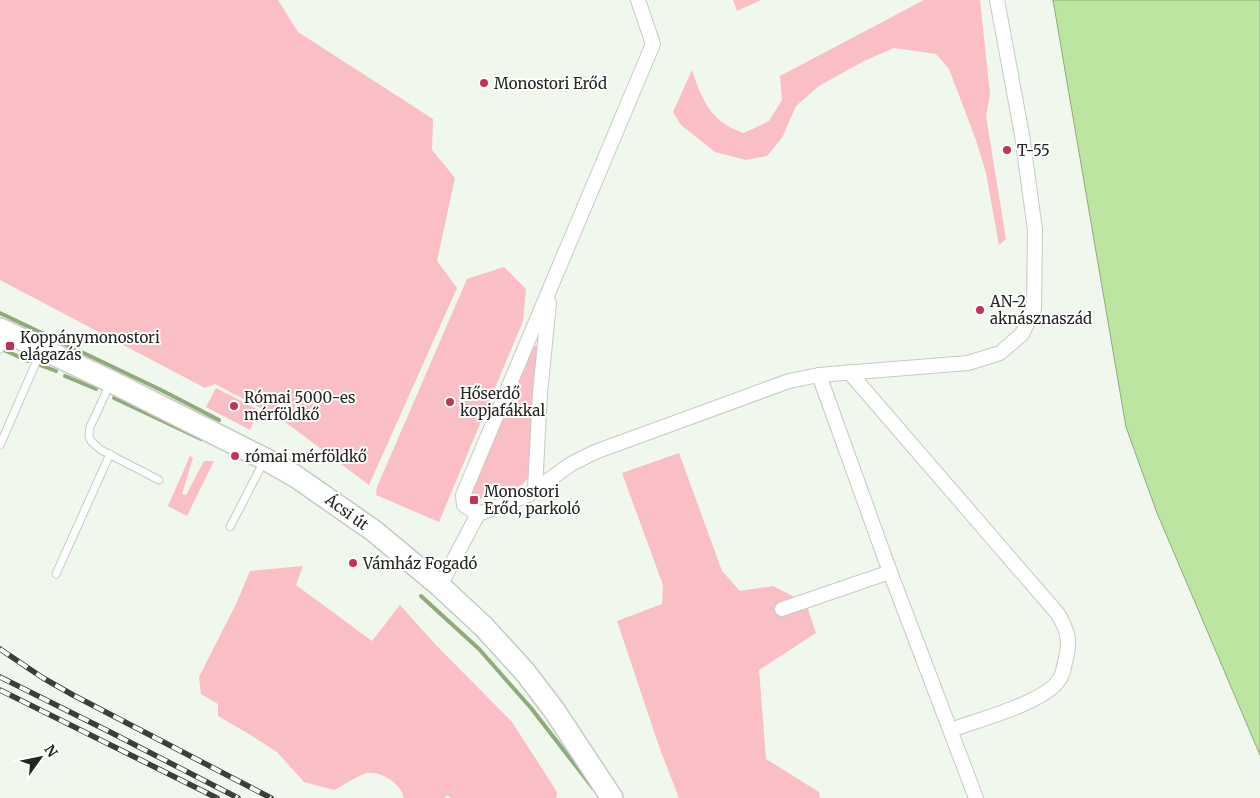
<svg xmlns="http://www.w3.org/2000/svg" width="1260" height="798" viewBox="0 0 1260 798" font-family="Merriweather,serif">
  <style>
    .green { fill: #fabec5 }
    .water { fill: #bce5a1; stroke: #8eac7b }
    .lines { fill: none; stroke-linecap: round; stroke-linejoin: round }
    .stream { stroke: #8eac7b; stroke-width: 4 }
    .service-casing { stroke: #c5cbc2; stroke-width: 9 }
    .minor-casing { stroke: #c5cbc2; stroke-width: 16 }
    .primary-casing { stroke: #c5cbc2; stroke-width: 24 }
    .service { stroke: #fff; stroke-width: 7 }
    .minor { stroke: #fff; stroke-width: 14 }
    .primary { stroke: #fff; stroke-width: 21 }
    .rail-casing { stroke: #3b3e39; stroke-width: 5.5 }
    .rail { stroke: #fff; stroke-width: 4; stroke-dasharray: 11; stroke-linecap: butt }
    .poi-dot { fill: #c13256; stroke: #fff; stroke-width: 2 }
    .labels { text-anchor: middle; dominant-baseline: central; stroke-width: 4; stroke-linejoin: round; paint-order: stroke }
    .poi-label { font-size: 15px; fill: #242622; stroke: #fff; text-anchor: start }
    .street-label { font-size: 15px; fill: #242622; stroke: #fff }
  </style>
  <rect width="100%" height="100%" fill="#f0f7ed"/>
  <!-- green -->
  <g class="green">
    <polygon points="0,0 278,0 298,32 433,119 432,150 455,178 437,261 457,288 369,485 280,418 215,384 205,388 0,280"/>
    <polygon points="733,0 761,0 737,11"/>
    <path d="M924 0H980L990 94 986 116 1006 239 999 245 986 173 976 140 949 69 936 54 894 48 864 61 819 86 796 106 782 138 767 156 746 160 715 152 681 125 673 112 692 70C702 101 712 123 744 133L769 121 782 100 780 76Z"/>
    <polygon points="504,267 526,289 523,321 439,522 376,495 377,487 467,279"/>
    <polygon points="530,346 540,346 529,477 522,485 480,499 469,496"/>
    <polygon points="216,388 259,410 250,430 206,407"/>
    <polygon points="679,453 722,571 740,591 773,586 806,603 816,633 759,670 766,759 819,792 820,798 679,798 660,749 617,621 662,604 663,585 622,473"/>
    <polygon points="190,456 193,458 182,494 186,495 204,461 214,461 187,516 168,506"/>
    <path d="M303 566 296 585 372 641 400 605 435 644 512 722 557 792 556 798H451L447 795 445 798H404C401 784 382 771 367 773 360 774 341 787 334 790L304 782 277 752 249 734 218 716V704L201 694 199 677 237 602 250 571Z"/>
  </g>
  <!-- water -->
  <polygon class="water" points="1053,0 1260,0 1260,755 1157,513 1126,427"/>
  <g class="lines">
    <!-- stream -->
    <g class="stream">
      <polyline points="0,313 161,390 219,420"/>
      <polyline points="4,350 28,361"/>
      <polyline points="40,365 56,371"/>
      <polyline points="65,376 96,389"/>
      <polyline points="114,398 201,439"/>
      <polyline points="421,596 479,649 531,708 593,788"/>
    </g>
    <!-- service casing -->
    <g class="service-casing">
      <g id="service">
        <polyline points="0,349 7,335"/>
        <polyline points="110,384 90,427 89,436 91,441 101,450 159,480"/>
        <polyline points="0,445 41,351"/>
        <polyline points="230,527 264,461"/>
        <polyline points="56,574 110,454"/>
      </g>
    </g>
    <!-- minor casing -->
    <g class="minor-casing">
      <g id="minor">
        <path d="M849 372 1058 614C1068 631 1071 642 1065 662 1064 667 1063 675 1059 680 1044 703 977 720 951 730"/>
        <polyline points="819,375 890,572 976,798"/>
        <polyline points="535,489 540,393 549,303"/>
        <polyline points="478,514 464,505 463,495 653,44 638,0"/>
        <polyline points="440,586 478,514 528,495 571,464 595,452 789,381 819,375 968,363 1000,353 1022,334 1034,309 1035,230 1022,135 997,0"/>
        <polyline points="782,609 890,572"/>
      </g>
    </g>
    <!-- primary casing -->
    <g class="primary-casing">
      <polyline id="primary" points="0,329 112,382 265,459 295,476 374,531 440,586 484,627 525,672 554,710 612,798"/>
    </g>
    <!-- service -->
    <use href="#service" class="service"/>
    <!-- minor -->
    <use href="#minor" class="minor"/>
    <!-- primary -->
    <use href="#primary" class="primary"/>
    <!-- rail casing -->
    <g class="rail-casing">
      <g id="rail">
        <polyline points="0,649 43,678 73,695 271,798"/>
        <polyline points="0,677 110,732 238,798"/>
        <polyline points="0,690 217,798"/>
      </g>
    </g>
    <!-- rail -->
    <use href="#rail" class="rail"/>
  </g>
  <!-- markers -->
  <g class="poi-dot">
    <circle cx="484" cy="83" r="5"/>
    <circle cx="1007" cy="150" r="5"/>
    <circle cx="980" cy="310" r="5"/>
    <rect x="5" y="341" width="10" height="10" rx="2.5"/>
    <circle cx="450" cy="402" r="5"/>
    <circle cx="234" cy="406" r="5"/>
    <circle cx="235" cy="456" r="5"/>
    <rect x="469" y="495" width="10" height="10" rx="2.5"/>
    <circle cx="353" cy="563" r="5"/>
  </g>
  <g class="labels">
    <!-- poi labels -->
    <g class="poi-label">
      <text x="494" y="83">Monostori Erőd</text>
      <text x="1017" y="150">T-55</text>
      <text x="990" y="301">AN-2<tspan x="990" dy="17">aknásznaszád</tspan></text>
      <text x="20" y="337">Koppánymonostori<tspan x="20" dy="17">elágazás</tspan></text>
      <text x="460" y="393">Hőserdő<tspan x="460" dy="17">kopjafákkal</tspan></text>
      <text x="244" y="397">Római 5000-es<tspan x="244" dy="17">mérföldkő</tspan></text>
      <text x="245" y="456">római mérföldkő</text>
      <text x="484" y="491">Monostori<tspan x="484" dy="17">Erőd, parkoló</tspan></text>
      <text x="363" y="563">Vámház Fogadó</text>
    </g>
    <!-- street labels -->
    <g class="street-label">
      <text transform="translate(347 512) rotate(36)">Ácsi út</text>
    </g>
  </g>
  <!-- north arrow -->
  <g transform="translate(40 758) rotate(57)" stroke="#ffffff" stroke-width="4" paint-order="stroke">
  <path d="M0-4L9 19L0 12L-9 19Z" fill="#242622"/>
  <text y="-8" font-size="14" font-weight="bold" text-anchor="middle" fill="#242622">N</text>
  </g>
</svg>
